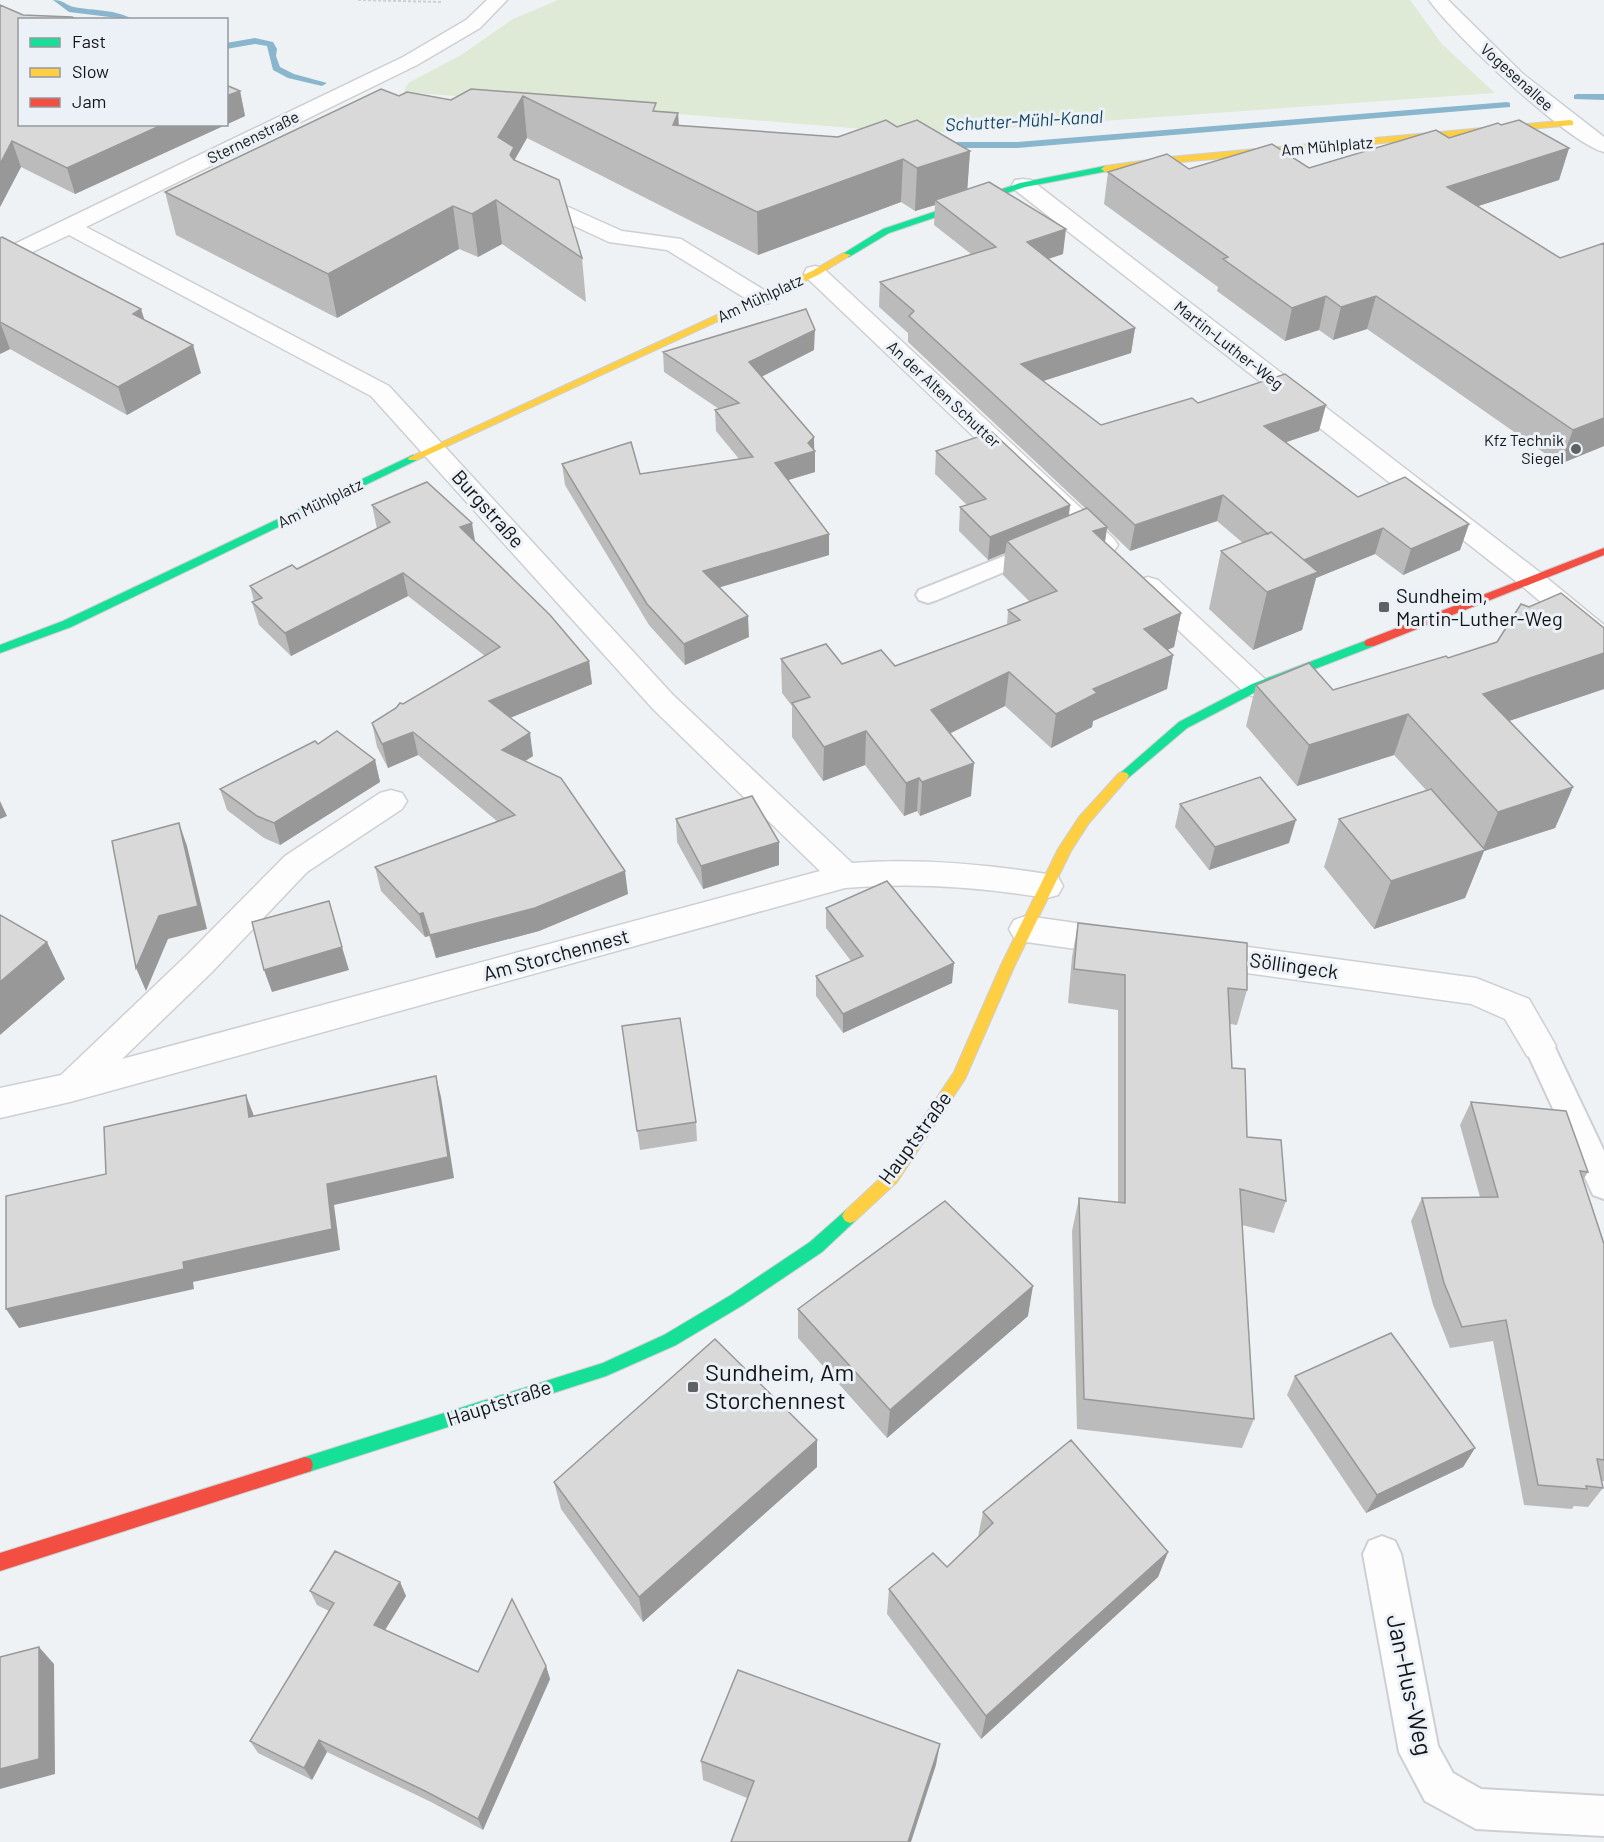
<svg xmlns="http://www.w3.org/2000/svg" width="1604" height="1842" viewBox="0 0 1604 1842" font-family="Barlow,sans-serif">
<rect width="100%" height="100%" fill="#eff2f5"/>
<!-- green -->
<path fill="#deead6" d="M558 0H1410L1442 44 1495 93 949 132H901L404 92 408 83 461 55 513 19Z"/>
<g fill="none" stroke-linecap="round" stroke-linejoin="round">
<!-- stream -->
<path fill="#89b6cc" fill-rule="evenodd" d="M53 0C64 0 65 5 74 7 95 11 116 9 134 20L69 12Z
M255 38 273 42 277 49 276 56 280 67 294 74 327 83 322 86 288 78 273 70 267 46 255 44 226 49V43Z
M1577 94H1604V100L1574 99V95Z
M1507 102 1510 103V107L1017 148H940L935 145 940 142H1017Z"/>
<defs>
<path id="lane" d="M1039 542 1047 544 1051 549 1047 554 937 600 928 603 919 600 916 595 919 590Z
M1539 1034 1550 1037 1604 1151V1199L1593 1195 1524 1046 1528 1037Z
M1382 1536 1395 1541 1401 1554 1438 1746 1453 1773 1481 1789 1604 1796V1836L1476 1829 1425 1801 1399 1752 1363 1554 1369 1541Z"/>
<path id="street" d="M487 0H507L480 28 417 65 86 227 389 386 673 695 852 863C918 858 982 864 1047 874L1058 877 1063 886 1058 895 1047 898C979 887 913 882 845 888L70 1102 0 1118V1088L61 1075 187 955 285 856 380 793 391 790 402 793 407 801 402 809 307 872 211 973 122 1059 820 871 653 709 371 396 69 235 0 267V251L403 57 466 20Z
M1429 0H1448L1523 74 1604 137V152C1568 143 1452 33 1429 0Z
M1023 179 1031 180 1542 574 1604 625V649L1594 647 1522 586 1015 190 1012 185 1015 180Z
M528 189 622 231 681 239 769 293 773 298 769 303 761 305 753 303 667 250 609 242 520 201 517 196 520 191Z
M815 266 823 268 1114 539 1118 545 1114 551 1104 553 1094 551 807 278 804 273 807 268Z
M1148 577 1158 580 1266 680 1271 687 1266 694 1256 697 1246 694 1138 592 1134 586 1138 580Z
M1026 916 1119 929 1131 933 1136 942 1131 951 1119 955 1026 942 1014 938 1009 929 1014 920Z
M1203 941 1476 978 1529 999 1556 1046 1551 1056 1539 1060 1527 1056 1505 1019 1471 1004 1203 967 1191 963 1186 954 1191 945Z"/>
<path id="fast" d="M1105 166 1108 167V171L1025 187 889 233 849 257 841 255 883 229 1020 183Z
M413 455 418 458 417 460 71 627 0 653V645L63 621Z
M1370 639 1376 643 1374 646 1260 690 1187 728 1127 779H1119L1117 776 1179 722 1252 684Z
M850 1209 855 1211 858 1216 855 1221 822 1252 743 1305 676 1345 606 1376 305 1473 299 1471 297 1465 299 1459 305 1457 603 1363 664 1335 731 1295 810 1242 845 1211Z"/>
<path id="slow" d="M1570 120 1573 121V125L1170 163 1105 172 1101 169 1105 166 1170 157Z
M843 253 851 255 818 275 417 460H409L408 458 812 271Z
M1123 772 1127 773 1129 776 1127 779 1089 823 1071 851 1015 965 965 1079 897 1182 855 1221 850 1223 845 1221 842 1216 845 1211 887 1172 954 1072 1001 965 1058 849 1079 817 1119 773Z"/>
<path id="jam" d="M1604 548V555L1374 646H1366L1364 643 1366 640Z
M305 1457 311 1459 313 1465 311 1471 305 1473 0 1571V1553Z"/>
</defs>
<!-- lane casing -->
<use href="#lane" stroke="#cdcfd2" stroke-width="4"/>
<!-- street casing -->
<use href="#street" stroke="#cdcfd2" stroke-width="3"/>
<!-- fast casing -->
<use href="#fast" stroke="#cdcfd2" stroke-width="2"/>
<!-- slow casing -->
<use href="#slow" stroke="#cdcfd2" stroke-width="2"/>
<!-- jam casing -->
<use href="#jam" stroke="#cdcfd2" stroke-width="2"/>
<!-- path -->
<path stroke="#cecfd1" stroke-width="2" stroke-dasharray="3 2" stroke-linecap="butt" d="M358 0 441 2"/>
<!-- lane -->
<use href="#lane" fill="#fdfdfe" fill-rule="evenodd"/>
<!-- street -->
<use href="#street" fill="#fdfdfe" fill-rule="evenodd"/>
<!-- fast -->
<use href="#fast" fill="#16e098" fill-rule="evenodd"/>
<!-- slow -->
<use href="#slow" fill="#ffcf43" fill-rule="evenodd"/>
<!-- jam -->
<use href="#jam" fill="#f24e42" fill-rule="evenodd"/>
</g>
<!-- wall -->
<path fill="#bbb" d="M0 5 23 15 240 91 245 116 75 194 21 167 0 207Z
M471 89 657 111 678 113 679 126 838 137 897 127 970 151 967 190 1063 254 1049 259 1135 328 1131 353 1043 381 1101 425 1198 403 1319 431 1285 442 1358 497 1469 524 1460 550 1403 575 1375 554 1316 578 1302 630 1253 650 1209 609 1221 551 1243 543 1217 521 1130 551 1107 529 1105 542 1181 613 1174 647 1167 650 1173 655 1167 689 1093 721 1092 727 1051 748 1005 706 950 733 971 796 920 816 917 811 904 816 865 765 823 781 792 737V706L782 693 781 659 842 664 895 666 1007 625 1008 610 1030 602 1003 575 1005 553 988 560 959 531 960 507 967 505 935 474 936 451 1070 505 1069 516 1086 509 908 342V333L879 307 880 282 971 254 934 225 935 205 915 211 901 202 758 255 527 138 515 159 516 161 582 258 586 302 502 244 478 257 459 249 337 318 176 235 165 192 399 96 451 100Z
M1501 125 1569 148 1559 180 1478 206 1604 446 1560 464 1367 329 1333 340 1319 330 1285 341 1217 291 1218 287 1104 204 1108 172 1189 169 1309 168 1449 138Z
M0 238 145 320 201 373 127 415 10 349 0 354Z
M814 350 761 377 814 437 815 472 788 480 829 555 720 587 749 637 685 665 649 625 565 485 562 464 640 474 739 459 716 431 715 410 719 409 664 372 663 352Z
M372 505 475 542 589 661 592 684 510 718 533 756 525 761 628 894 539 931 436 958 429 936 425 937 381 891 375 867 498 822 418 755 388 768 377 747 372 723 485 656 408 596 291 656 259 625 252 602 254 601 250 586 297 569 377 529Z
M1448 658 1604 689 1509 721 1573 787 1555 828 1484 851 1465 898 1374 929 1324 867 1339 819 1426 790 1394 755 1297 786 1246 726 1256 685 1333 690Z
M318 744 375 760 380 782 280 845 264 838 227 810 220 789Z
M1180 804 1289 843 1209 870 1175 827Z
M676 819 779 865 703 889 677 842Z
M826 908 952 983 843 1033 816 996V976L851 961 826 928Z
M1078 923 1247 990 1237 1025 1230 1024 1232 1068 1247 1137 1286 1201 1274 1233 1242 1225 1254 1419 1242 1448 1077 1429 1072 1231 1079 1198 1118 1202V1010L1068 1003 1072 957Z
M622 1026 696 1122 697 1141 640 1150Z
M1471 1102 1588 1172 1583 1180 1604 1244V1481H1602L1603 1488 1588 1507 1574 1506 1572 1509 1524 1505 1493 1341 1450 1348 1433 1305 1411 1221 1422 1198 1480 1197 1460 1125Z
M798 1309 1028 1316 887 1438 798 1338Z
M1295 1376 1475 1448 1463 1467 1366 1513 1287 1395Z
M817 1467 643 1622 561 1509 554 1482Z
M983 1512 1168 1552 1158 1577 981 1739 887 1614 889 1589 947 1567 978 1537Z
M400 1582 406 1596 385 1630 478 1672 546 1666 550 1679 483 1830 431 1802 327 1752 312 1780 258 1753 250 1741 329 1611 317 1605 310 1591Z
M701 1761 936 1765 747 1798 703 1780Z"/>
<!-- shaded-wall -->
<path fill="#989898" d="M240 91 245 116 75 194 67 168 164 124H226V96Z
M523 96 527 138 515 159 519 189 498 137Z
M678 113 680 155 673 125Z
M12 141 21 167 0 207V164Z
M1569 148 1559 180 1438 219 1447 187Z
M970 151 967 194 935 200V205L915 211 917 168Z
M903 159 901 202 758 255 757 212Z
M496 200 502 244 478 257 472 214Z
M453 206 459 249 337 318 328 274Z
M1066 229 1063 254 1025 266 1027 242Z
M1326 296 1319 330 1285 341 1292 308Z
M1376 296 1367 329 1333 340 1341 307Z
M141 309 150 337 133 314Z
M0 322 10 349 0 354Z
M1135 328 1131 353 1018 389 1021 364Z
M815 330 814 350 749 383V362Z
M193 345 201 373 127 415 118 387Z
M1326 405 1319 431 1258 452 1264 426Z
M1604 418V446L1560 464 1573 430Z
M814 437V452L815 451V472L775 484V463L808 443Z
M1223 495 1217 521 1130 551 1135 525Z
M1070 505 1067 528 1007 541 1005 553 988 560 990 537Z
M472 523 476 547 460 527Z
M1469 524 1460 550 1403 575 1411 549Z
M1107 527 1102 561 1093 531Z
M1383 528 1375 554 1316 578 1302 630 1253 650 1267 592 1301 561Z
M829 534V555L704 592 703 571Z
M403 573 408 596 291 656 285 633Z
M1181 613 1174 647 1138 663 1144 629Z
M748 616 749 637 685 665 684 644Z
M1604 653V689L1467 735 1483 694Z
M1173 655 1167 689 1093 721 1092 727 1051 748 1056 714 1093 689Z
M589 661 592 684 493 725 489 701Z
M1009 672 1005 706 929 744 931 710Z
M1408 714 1394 755 1297 786 1309 745Z
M866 731 865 765 823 781 824 747Z
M413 732 418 755 388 768 382 744Z
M530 733 533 756 506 773 502 750Z
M375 760 380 782 280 845 274 823Z
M974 763 971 796 920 816 922 782Z
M919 778 917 811 904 816 906 783Z
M1573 787 1555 828 1484 851 1465 898 1374 929 1391 881 1482 851 1498 812Z
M0 801 7 816 0 819Z
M1296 820 1289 843 1209 870 1215 847Z
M179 823 187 846 207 929 168 939 146 991 136 968Z
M779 842V865L703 889 701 866Z
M625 871 628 894 539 931 436 958 430 935Z
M423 913 429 936 425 937 419 914Z
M47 942 65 979 0 1035V982Z
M342 947 349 970 272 992 264 970Z
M954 963 952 983 843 1033V1014Z
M436 1076 441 1097 454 1178 334 1205 340 1250 193 1282 194 1289 19 1328 6 1309 183 1262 327 1184Z
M246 1095 254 1116 249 1117Z
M1033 1286 1028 1316 887 1438 890 1410Z
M817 1440V1467L643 1622 639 1597Z
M1475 1448 1463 1467 1366 1513 1377 1495Z
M1168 1552 1158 1577 981 1739 986 1716Z
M400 1582 406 1596 380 1638 374 1625Z
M39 1647 54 1664 55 1774 0 1789V1769Z
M546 1666 550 1679 483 1830 478 1819Z
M319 1740 327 1752 312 1780 304 1768Z
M940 1744 936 1765 911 1842H908Z"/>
<!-- building -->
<path fill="#d9d9d9" stroke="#989898" stroke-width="1.5" d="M0 5 23 15 72 17 78 20H20V124H164L67 168 12 141 0 164Z
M226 85 240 91 226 96Z
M381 89 399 96 407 92 451 100 471 89 656 103 653 111 678 113 673 125 838 137 886 120 897 127 917 120 970 151 917 168 903 159 757 212 523 96 498 137 514 147 510 155 514 160 559 180 582 258 496 200 472 214 453 206 328 274 165 192Z
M1519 120 1569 148 1447 187 1560 258 1604 243V418L1573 430 1376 296 1341 307 1326 296 1292 308 1223 259 1228 257 1108 172 1167 154 1189 169 1272 144 1309 168 1436 130 1449 138 1498 123 1501 125Z
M989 182 1066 229 1027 242 1135 328 1021 364 1101 425 1192 398 1198 403 1285 374 1326 405 1264 426 1358 497 1405 477 1469 524 1411 549 1383 528 1304 560 1271 532 1268 534 1223 495 1135 525 909 316 914 311 880 282 996 247 935 200Z
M2 237 141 309 133 314 193 345 118 387 0 322V238Z
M806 309 815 330 749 362 814 437 808 443 815 451 775 463 829 534 703 571 748 616 684 644 647 604 562 464 631 442 640 474 753 457 715 410 739 403 663 352Z
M992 432 1070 505 990 537 960 507 986 499 936 451Z
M427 482 472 523 460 527 550 615 589 661 489 701 530 733 502 750 561 778 625 871 535 908 430 935 423 913 419 914 375 867 515 815 413 732 382 744 372 723 396 708 400 703 403 704 500 647 403 573 285 633 252 602 262 598 250 586 292 565 297 569 390 522 372 505Z
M1087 508 1107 527 1093 531 1181 613 1144 629 1173 655 1093 689 1097 693 1056 714 1009 672 931 710 974 763 922 782 919 778 906 783 866 731 824 747 792 703 810 697 781 659 826 644 842 664 881 650 895 666 1020 620 1008 610 1057 591 1007 541Z
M1271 532 1318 572 1267 592 1221 551Z
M1561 593 1604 628V653L1483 694 1573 787 1498 812 1408 714 1309 745 1256 685 1309 663 1333 690 1446 656 1448 658 1497 642 1521 604 1529 607Z
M337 731 375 760 274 823 257 816 220 789 315 741 318 744Z
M1260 777 1296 820 1215 847 1180 804Z
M1431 789 1485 850 1391 881 1339 819Z
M752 796 779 842 701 866 676 819Z
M179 823 198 906 159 916 136 968 112 841Z
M887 881 954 963 843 1014 816 976 863 956 826 908Z
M329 901 342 947 264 970 252 922Z
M0 915 47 942 0 982Z
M1078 923 1247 943V990L1228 988 1232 1068 1245 1069 1247 1137 1281 1140 1286 1201 1240 1189 1254 1419 1084 1399 1079 1198 1125 1203V975L1074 969Z
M680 1018 696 1122 637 1131 622 1026Z
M436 1076 448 1157 327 1184 332 1229 183 1262 184 1269 6 1309V1196L106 1174 104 1127 246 1095 249 1117Z
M1471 1102 1566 1111 1588 1172 1580 1171 1604 1244V1460L1597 1459 1603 1488 1586 1486 1587 1489 1538 1485 1506 1320 1462 1327 1444 1283 1422 1198 1498 1197Z
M945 1201 1033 1286 890 1410 798 1309Z
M1391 1333 1475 1448 1377 1495 1295 1376Z
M715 1339 817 1440 639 1597 554 1482Z
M1071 1440 1168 1552 986 1716 889 1589 933 1553 947 1567 993 1523 983 1512Z
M335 1551 400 1582 374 1625 478 1672 512 1599 546 1666 478 1819 425 1791 319 1740 304 1768 250 1741 334 1603 310 1591Z
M39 1647V1759L0 1769V1657Z
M738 1670 940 1744 908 1842H731L754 1781 701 1761Z"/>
<!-- markers -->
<g fill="#5f6264" stroke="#ecf1f8" stroke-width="2">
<circle cx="1576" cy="449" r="6"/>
<rect x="1378" y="601" width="12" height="12" rx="3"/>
<rect x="687" y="1381" width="12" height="12" rx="3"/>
</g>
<g text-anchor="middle" stroke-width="6" stroke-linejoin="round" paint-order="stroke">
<!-- far-street labels -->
<g font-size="16" fill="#121416" stroke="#ecf1f8">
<text transform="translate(1517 77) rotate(42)" y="6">Vogesenallee</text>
<text transform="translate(253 137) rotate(-26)" y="6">Sternenstraße</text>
<text transform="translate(1327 146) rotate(-5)" y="6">Am Mühlplatz</text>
<text transform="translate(760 298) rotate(-25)" y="6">Am Mühlplatz</text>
<text transform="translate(1229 345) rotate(38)" y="6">Martin-Luther-Weg</text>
<text transform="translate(944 394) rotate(43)" y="6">An der Alten Schutter</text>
<text transform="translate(320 503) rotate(-26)" y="6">Am Mühlplatz</text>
</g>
<!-- far-poi labels -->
<g font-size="16" fill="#121416" stroke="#ecf1f8" text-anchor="end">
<text x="1564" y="446">Kfz Technik<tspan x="1564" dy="18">Siegel</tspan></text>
</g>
<!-- far-water labels -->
<g font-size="18" font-style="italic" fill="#13475d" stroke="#ecf1f8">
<text transform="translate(1024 121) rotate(-3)" y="6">Schutter-Mühl-Kanal</text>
</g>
<!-- street labels -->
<g font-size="20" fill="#121416" stroke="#ecf1f8">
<text transform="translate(488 509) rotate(48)" y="7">Burgstraße</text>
<text transform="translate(556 955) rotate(-15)" y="7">Am Storchennest</text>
<text transform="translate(1294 966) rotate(8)" y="7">Söllingeck</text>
<text transform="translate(915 1138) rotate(-54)" y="7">Hauptstraße</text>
<text transform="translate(499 1403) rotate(-18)" y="7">Hauptstraße</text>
</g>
<!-- poi labels -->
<g font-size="20" fill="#121416" stroke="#ecf1f8" text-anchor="start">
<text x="1396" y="603">Sundheim,<tspan x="1396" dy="23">Martin-Luther-Weg</tspan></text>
</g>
<!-- near-poi labels -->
<g font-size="24" fill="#121416" stroke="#ecf1f8" text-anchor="start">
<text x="705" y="1381">Sundheim, Am<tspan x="705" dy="28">Storchennest</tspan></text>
</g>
<!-- near-street labels -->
<g font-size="24" fill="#121416" stroke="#ecf1f8">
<text transform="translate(1409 1685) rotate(78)" y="8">Jan-Hus-Weg</text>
</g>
</g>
<!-- legend -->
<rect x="18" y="18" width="210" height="108" fill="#ecf1f8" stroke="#95999e" stroke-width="1.5"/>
<rect x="30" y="38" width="30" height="9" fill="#16e098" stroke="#95999e" stroke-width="1.5"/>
<text x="72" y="48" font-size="18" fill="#121416">Fast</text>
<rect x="30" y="68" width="30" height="9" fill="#ffcf43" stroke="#95999e" stroke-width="1.5"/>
<text x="72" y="78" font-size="18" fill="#121416">Slow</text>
<rect x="30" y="98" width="30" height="9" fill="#f24e42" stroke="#95999e" stroke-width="1.5"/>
<text x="72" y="108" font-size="18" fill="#121416">Jam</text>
</svg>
